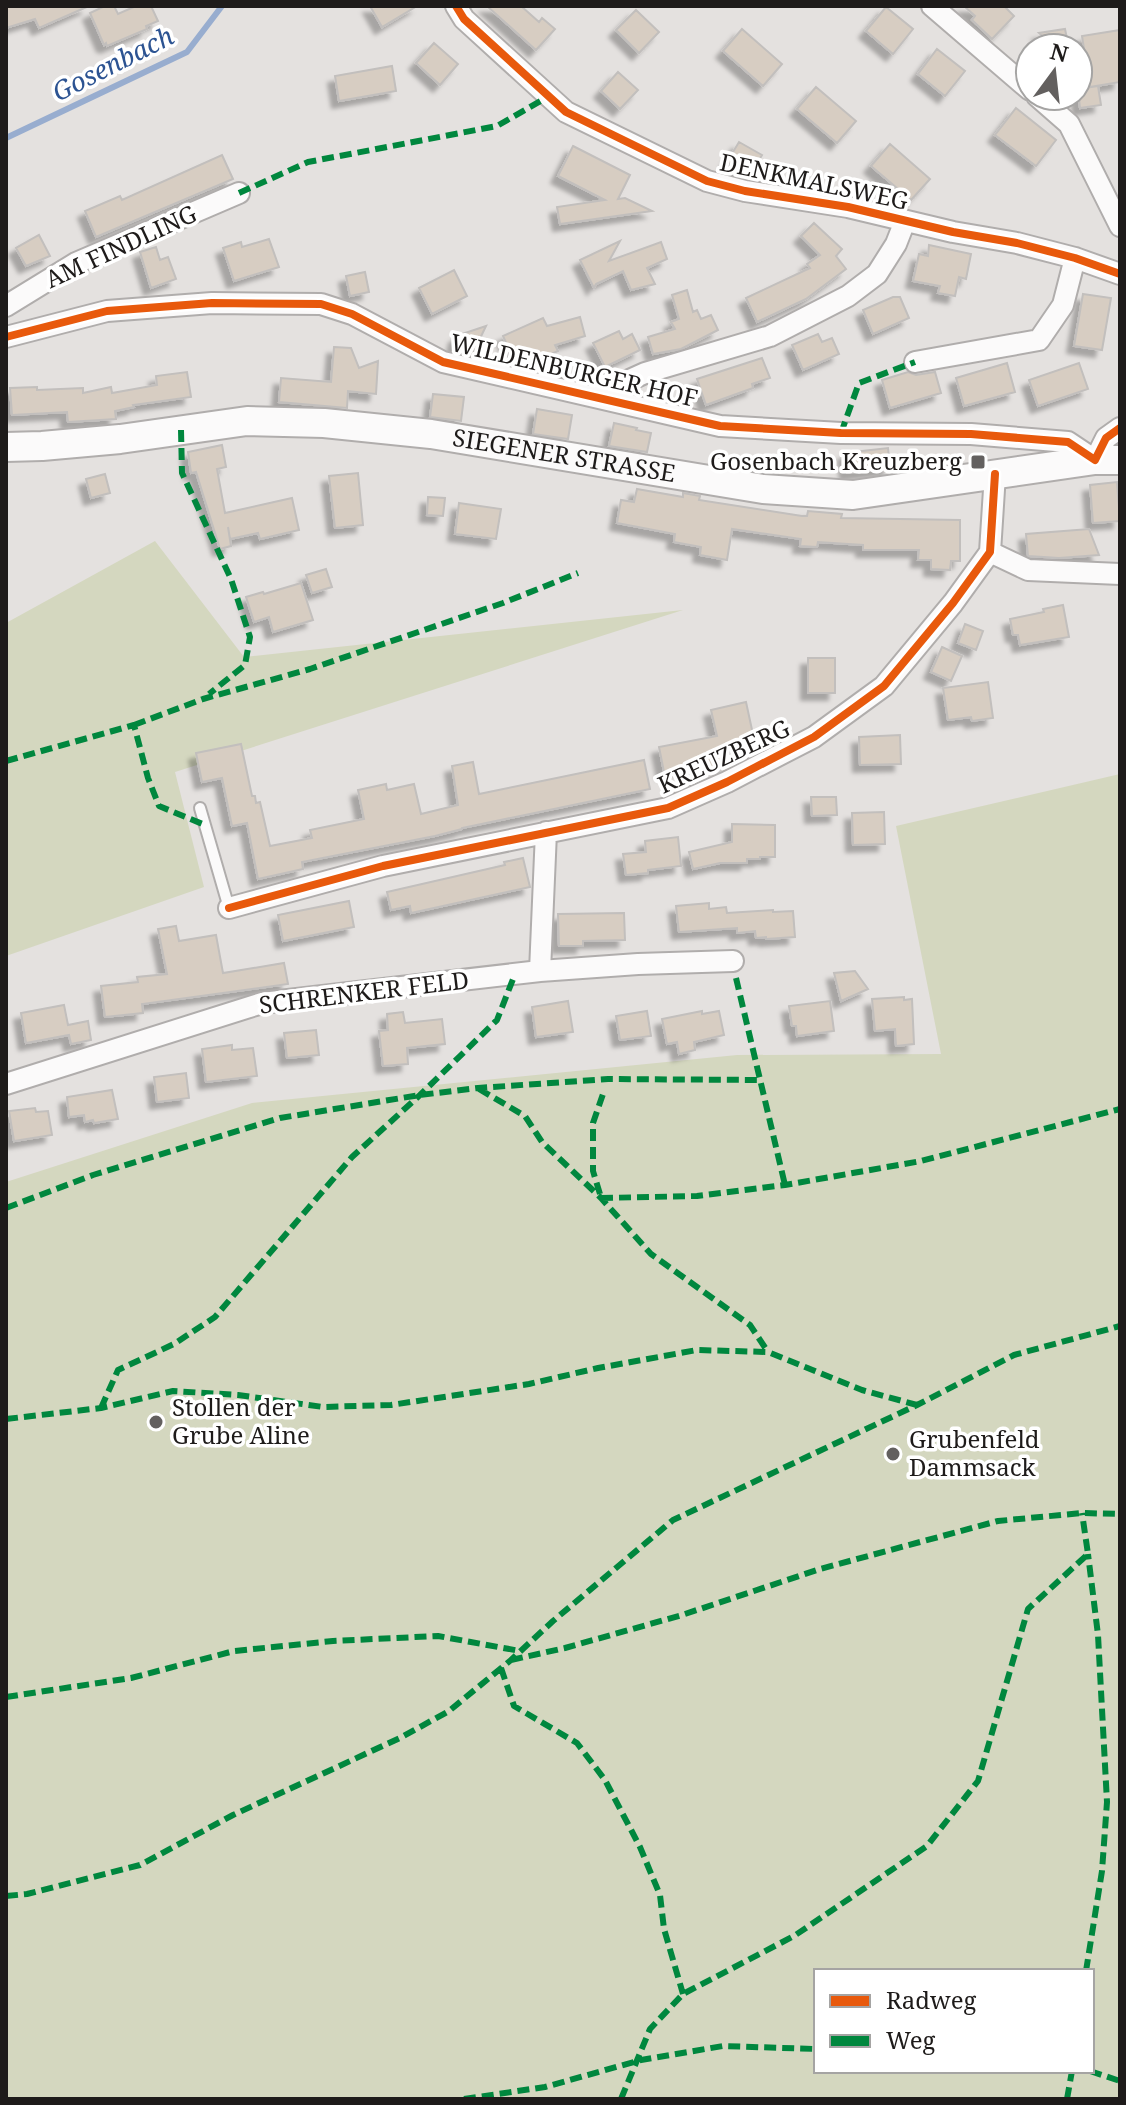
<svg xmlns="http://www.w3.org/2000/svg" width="1126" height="2105" viewBox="0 0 1126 2105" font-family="'Noto Serif',serif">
<defs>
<filter id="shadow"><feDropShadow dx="-7" dy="7" stdDeviation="2" flood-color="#0004"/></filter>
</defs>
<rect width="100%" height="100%" fill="#e4e1df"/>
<!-- green -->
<path fill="#d4d7bf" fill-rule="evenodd" d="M155 541 244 657 683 610 175 772 204 887 6 956V623Z
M1120 774V2099H6V1182L252 1103 737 1055 941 1054 896 826ZM816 1971H1092V2071H816Z"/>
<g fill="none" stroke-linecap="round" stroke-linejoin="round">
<!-- stream -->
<path stroke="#98adcf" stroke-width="6" d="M6 138 187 52 222 6"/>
</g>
<!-- building -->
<path fill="#d7cdc2" stroke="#c2bfbd" stroke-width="2" filter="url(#shadow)" d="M6 6H89L39 28 35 19 6 28Z
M105 6H114L118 14 136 6H151L158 21 146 26 147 29 107 46 106 43 104 45 90 13Z
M370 6H417L382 27Z
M487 6H521L539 22 542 18 555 29 536 50Z
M964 6H1004L1014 16 992 39 972 20 975 16Z
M886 7 913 29 893 54 866 31Z
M636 10 659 32 639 53 616 30Z
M742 29 782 64 763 86 723 51Z
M1065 29 1069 48H1057L1039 33Z
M1120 30V82L1090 87 1082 36Z
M434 43 458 64 440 85 416 63Z
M937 49 965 71 945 96 918 74Z
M392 66 396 91 339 101 335 76Z
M618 72 638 90 620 109 601 91Z
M1098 86 1101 105 1080 108 1078 89Z
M816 87 856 121 837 143 797 109Z
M1016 108 1056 140 1036 166 995 135Z
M739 142 762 155 749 176 727 162Z
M890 144 930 179 911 200 871 166Z
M573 146 630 175 618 199 625 198 652 211 560 224 557 207 605 200 558 176Z
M222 155 233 179 96 237 85 211 120 196 122 200Z
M814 223 842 249 836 256 846 269 806 299 757 322 746 298 810 268 807 264 820 255 801 236Z
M39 235 50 256 26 266 16 248Z
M269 239 279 267 234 281 223 248 241 242 242 247Z
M620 241 609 261 661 242 667 259 647 268 655 284 631 290 623 271 596 284 594 288 580 260Z
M929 245 971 254 966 279 959 277 955 296 938 293 940 286 913 281 919 254 928 256Z
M156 247 160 260 168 257 176 279 151 288 140 252Z
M454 270 467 296 432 314 419 288Z
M365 272 369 292 350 296 346 276Z
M687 290 693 312 697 310 701 319 711 315 718 330 681 349 653 354 648 337 675 329 671 322 679 319 672 295Z
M1083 294 1111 298 1102 350 1074 346Z
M893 297H900L909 318 873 334 863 310Z
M580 317 585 336 555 345 558 351 531 363 527 354 514 360 503 336 543 318 547 326Z
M486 326 472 355 453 351 456 336Z
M619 331 623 339 632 334 640 350 605 367 593 343Z
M818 334 822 342 832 338 839 354 803 370 792 345Z
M334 347 351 348 359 368 378 361 376 394 348 391 347 408 279 402 281 378 331 382Z
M762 358 770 378 752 384 753 388 706 405 697 379Z
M1007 363 1015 392 964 406 956 378Z
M1079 363 1088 389 1038 406 1029 380Z
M187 372 191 397 133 405 134 407 115 411 116 419 68 422 67 412 12 415 10 388 37 387V390L83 388V393L111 387 112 393 157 385 156 376Z
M908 372 916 375 935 372 941 393 890 408 882 380Z
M433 394 464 397 461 421 430 417Z
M537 409 572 415 568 439 533 434Z
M614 423 637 428 636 430 651 433 647 452 609 446Z
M222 445 226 467 217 469 225 513 292 498 299 530 260 539 258 533 230 539 228 527 231 546 220 549 196 472 191 473 188 452Z
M888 448 890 468 847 473 845 453Z
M358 473 363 525 335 528 329 476Z
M105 474 110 493 91 498 86 479Z
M1117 482 1120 521 1093 523 1090 485Z
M637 489 683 497V493L700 496 699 500 802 516H807L808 511 842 514 841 518 960 520V561H951L950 570 931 569V560H918L919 550H863V545L818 542 817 547 800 546 801 539 732 529 727 560 700 555 701 547 674 542 675 534 617 523 621 500 634 502Z
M428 497 445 498 443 516 427 515Z
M459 503 501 509 496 539 455 534Z
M1089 529 1099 555 1059 558 1028 556 1026 534Z
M326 569 332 587 312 593 306 575Z
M301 583 313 620 273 632 269 617 254 622 246 597 263 592 264 594Z
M1063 605 1069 637 1020 645 1018 635H1013L1010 619 1044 612 1043 609Z
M965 624 983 631 976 650 958 643Z
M942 647 962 656 951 681 931 672Z
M808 658H835V693H808Z
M988 682 993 718 972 721 971 717 948 720 943 688Z
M746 702 754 739 723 746 727 764 708 768 707 763 664 772 659 747 717 736 711 710Z
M900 735 901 764 860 765 859 737Z
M241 744 252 796H255L256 803 260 802 270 846 312 838 310 830 364 819 358 790 386 784 387 790 414 784 421 814 458 805 452 766 473 762 479 794 644 760 650 789 462 828V829L435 836 302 862 303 869 258 879 247 823 232 826 222 778 202 782 196 753Z
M811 797H836L837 815 812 816Z
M884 812 885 844 853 845 852 813Z
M732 824 775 825V857H760V859H747V863H720L693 869 689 852 732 842Z
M678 837 681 866 648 870V873L626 875 623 854 646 852 645 841Z
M523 858 530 887 411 913 410 906 391 910 387 892 505 865 504 862Z
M349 901 354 927 283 941 278 915Z
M709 903V909L726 907 727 913 773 910V912L793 911 795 937 766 939V937L756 938 755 931 737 933V928L679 932 676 906Z
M624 913 625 940 583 941V946H559L558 914Z
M176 926 179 941 216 935 223 973 284 963 288 984 142 1004 143 1013 105 1017 101 986 138 982 137 977 167 974 158 929Z
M855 971 868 989 841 1001 834 973Z
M904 997V1000L912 999 914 1044 896 1046 895 1029 875 1031 872 999Z
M568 1001 573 1032 536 1037 532 1007Z
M830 1001 834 1031 797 1036 796 1026H792L789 1006Z
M64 1005 68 1025 88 1021 91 1040 71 1044 69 1035 26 1043 21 1013Z
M647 1011 651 1036 620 1040 616 1016Z
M702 1011V1014L719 1011 724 1035 694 1042 695 1050 679 1054 677 1042 667 1044 662 1019Z
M403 1012 405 1023 442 1019 445 1044 407 1048 408 1064 383 1066 379 1031 388 1030 387 1014Z
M316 1030 319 1055 287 1058 284 1033Z
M232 1045V1050L253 1048 257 1076 206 1082 202 1049Z
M186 1073 189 1098 157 1102 154 1077Z
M112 1090 118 1119 94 1123 93 1120 85 1122 84 1115 69 1117 67 1097Z
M35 1108 36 1112 48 1111 52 1135 14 1141 9 1111Z"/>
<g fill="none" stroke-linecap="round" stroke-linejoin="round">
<defs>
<path id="lane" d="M200 808 229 908"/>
<path id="street" d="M456 6 464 19 566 112 707 181 745 191 848 207 953 232 1017 243 1075 258 1120 274
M932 6 1030 90
M1037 96 1069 124 1120 226
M6 306 76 263 239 193
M6 337 107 311 212 303 321 304 352 314 443 362 720 426 841 433 971 434 1068 442 1095 460 1106 438 1120 428
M915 362 1039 340 1063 305 1075 258
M594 396 645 373 770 336 848 296 877 274 896 244 905 221
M990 552 1028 570 1120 574
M229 908 383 866 668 808 727 782 814 737 884 686 953 603 990 552 995 474
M540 971 546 832
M6 1084 262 1003 540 971 638 964 733 961"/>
<g id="secondary">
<path id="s1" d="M6 447 42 446 120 439 247 421 324 423 431 434 763 489 853 495 1095 460H1120"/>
</g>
</defs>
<!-- lane casing -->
<use href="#lane" stroke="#b0adac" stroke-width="14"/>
<!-- street casing -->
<use href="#street" stroke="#b0adac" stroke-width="24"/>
<!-- secondary casing -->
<use href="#secondary" stroke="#b0adac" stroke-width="32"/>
<!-- lane -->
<use href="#lane" stroke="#fbfafa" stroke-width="10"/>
<!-- street -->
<use href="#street" stroke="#fbfafa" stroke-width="20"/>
<!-- secondary -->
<use href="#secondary" stroke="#fbfafa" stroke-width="28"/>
<!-- quiet -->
<path stroke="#00873e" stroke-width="6" stroke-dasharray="12 6" stroke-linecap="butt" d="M239 193 308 162 497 126 549 96
M1118 223H1120
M181 430 182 473 231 579 250 637 245 665 209 694
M841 433 859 383 915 362
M134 725 203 699 310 669 503 603 578 573
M6 761 134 725 148 778 159 806 205 825
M736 978 785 1185
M479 1089 525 1116 542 1142 601 1198 651 1254 750 1325 768 1352
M600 1194 593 1171V1123L604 1091
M601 1198 697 1196 785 1185 921 1161 1120 1109
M6 1208 93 1175 280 1118 420 1095 478 1088 608 1079 760 1080
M101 1408 118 1370 174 1344 215 1317 352 1157 420 1095 497 1020 515 974
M6 1419 101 1408 173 1391 238 1395 323 1407 391 1405 529 1384 598 1368 697 1350 768 1352 862 1390 917 1405
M511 1660 565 1648 682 1615 820 1569 998 1521 1082 1513 1120 1514
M501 1668 514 1706 577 1743 605 1780 640 1847 660 1895 664 1929 683 1994
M6 1697 131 1678 234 1651 333 1641 438 1636 520 1651
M6 1896 27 1894 140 1865 233 1815 400 1738 449 1711 511 1660 553 1621 673 1520 917 1405 1014 1355 1120 1326
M1086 1971 1102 1871 1107 1802 1098 1635 1088 1554
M1090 2071 1120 2081
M464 2099 545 2087 641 2060 723 2046 816 2049
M621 2099 650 2029 683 1994 794 1936 927 1846 978 1781 1028 1609 1088 1554 1082 1513
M1067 2099 1072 2071"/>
<defs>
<path id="cycleway" d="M456 6 464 19 566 112 707 181 745 191 848 207 953 232 1017 243 1075 258 1120 274
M6 337 107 311 212 303 321 304 352 314 443 362 720 426 841 433 971 434 1068 442 1095 460 1106 438 1120 428
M229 908 383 866 668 808 727 782 814 737 884 686 953 603 990 552 995 474"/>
</defs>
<!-- cycleway casing -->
<use href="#cycleway" stroke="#fff" stroke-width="13"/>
<!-- cycleway -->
<use href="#cycleway" stroke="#e8590c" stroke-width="8"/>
</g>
<!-- markers -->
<g fill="#63605f" stroke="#fff" stroke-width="3">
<rect x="970" y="454" width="16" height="16" rx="4"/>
<circle cx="156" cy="1422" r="8"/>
<circle cx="893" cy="1454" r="8"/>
</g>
<g text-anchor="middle" stroke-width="7" stroke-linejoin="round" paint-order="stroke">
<!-- street labels -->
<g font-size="24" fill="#1e1b1a" stroke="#fff">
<text transform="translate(814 182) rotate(12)" y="8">DENKMALSWEG</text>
<text transform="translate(121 247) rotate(-25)" y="8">AM FINDLING</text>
<text transform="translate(574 371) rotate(13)" y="8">WILDENBURGER HOF</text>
<text dy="8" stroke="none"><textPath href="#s1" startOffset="562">SIEGENER STRASSE</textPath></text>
<text transform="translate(724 757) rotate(-25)" y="8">KREUZBERG</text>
<text transform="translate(364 993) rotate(-7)" y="8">SCHRENKER FELD</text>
</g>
<!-- poi labels -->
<g font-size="24" fill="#1e1b1a" stroke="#fff" text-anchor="start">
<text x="962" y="470" text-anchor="end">Gosenbach Kreuzberg</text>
<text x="172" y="1416">Stollen der<tspan x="172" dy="28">Grube Aline</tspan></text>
<text x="909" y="1448">Grubenfeld<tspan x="909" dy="28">Dammsack</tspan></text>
</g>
<!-- water labels -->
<g font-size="26" font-style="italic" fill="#2c5392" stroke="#fff">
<text transform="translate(113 64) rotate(-27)" y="9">Gosenbach</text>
</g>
</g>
<!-- border -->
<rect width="1126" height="2105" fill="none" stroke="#1e1b1a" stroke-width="16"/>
<!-- legend -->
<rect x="814" y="1969" width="280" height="104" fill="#ffffff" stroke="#a5a4a3" stroke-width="2"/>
<rect x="830" y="1995" width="40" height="12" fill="#e8590c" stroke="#a5a4a3" stroke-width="2"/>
<text x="886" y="2009" font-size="24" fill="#1e1b1a">Radweg</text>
<rect x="830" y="2035" width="40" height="12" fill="#00873e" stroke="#a5a4a3" stroke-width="2"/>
<text x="886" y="2049" font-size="24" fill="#1e1b1a">Weg</text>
<!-- north arrow -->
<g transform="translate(1054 72) rotate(15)"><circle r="38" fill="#ffffff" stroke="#a5a4a3" stroke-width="2"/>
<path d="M0-6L14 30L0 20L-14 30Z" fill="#63605f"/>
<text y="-12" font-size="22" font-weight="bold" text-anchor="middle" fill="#1e1b1a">N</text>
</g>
</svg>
